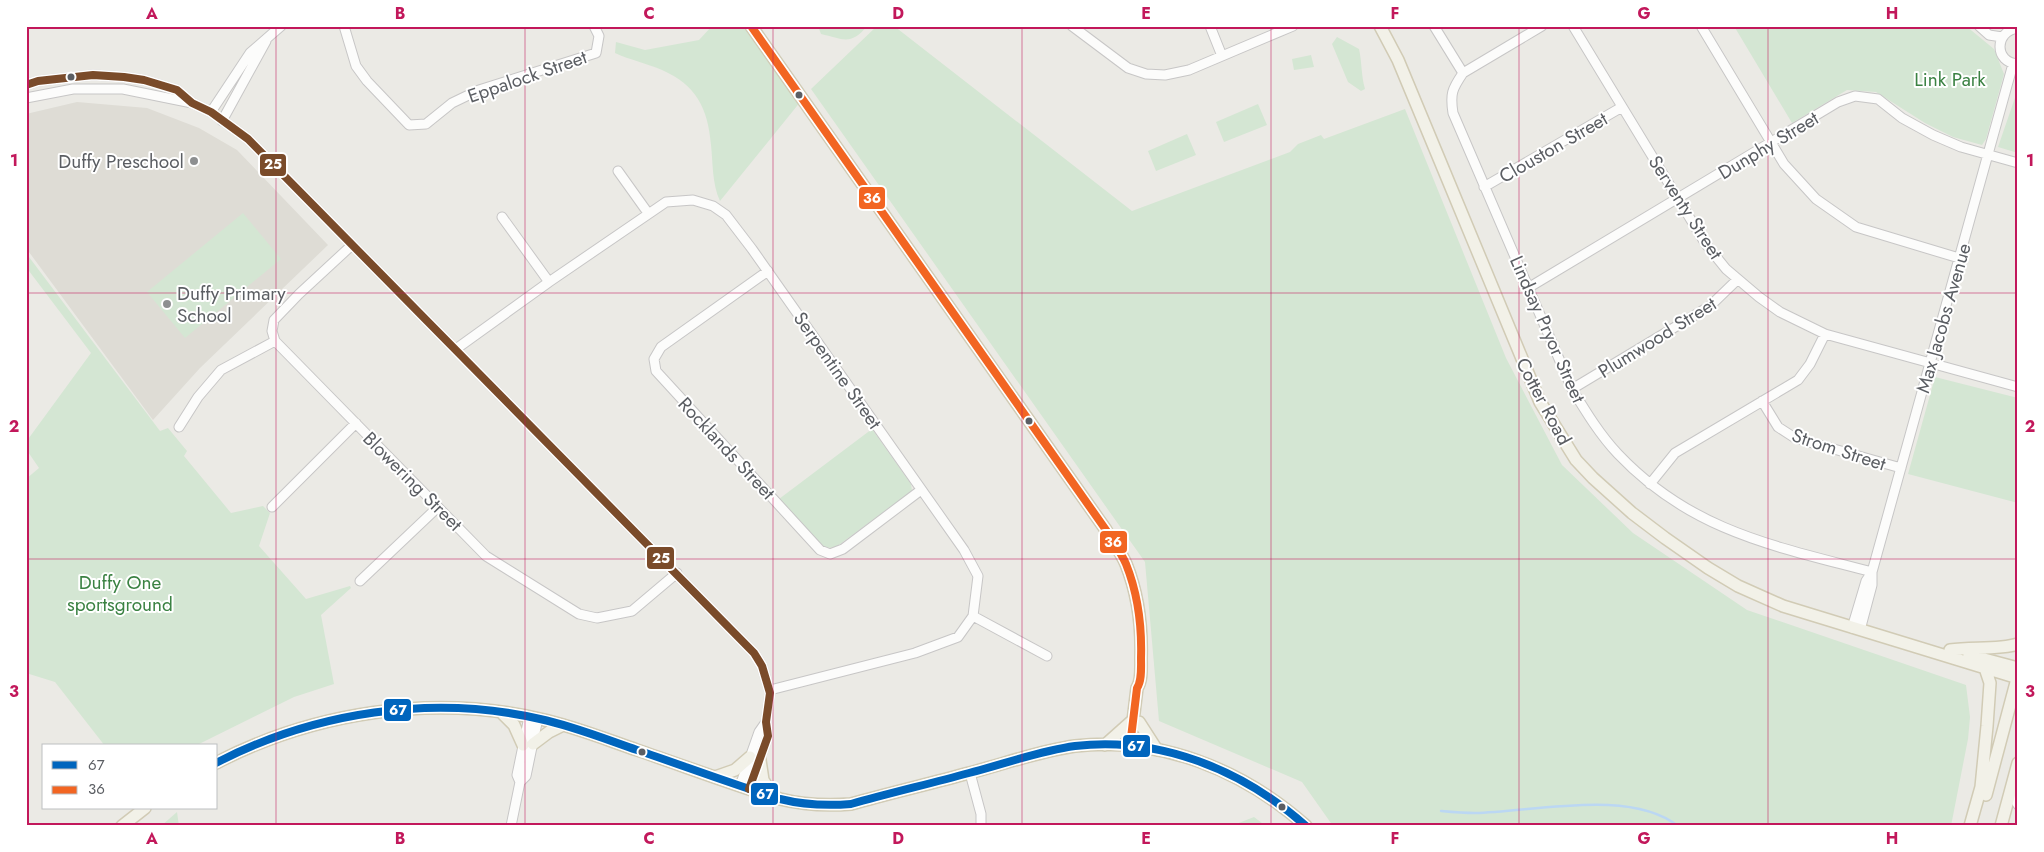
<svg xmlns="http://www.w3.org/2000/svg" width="2044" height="852" viewBox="0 0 2044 852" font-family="Jost,sans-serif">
<rect width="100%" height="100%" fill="#ebeae5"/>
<!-- education -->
<path fill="#dedcd5" d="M77 102 147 108 199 128 237 150 328 245 200 368 153 420 26 248V114Z"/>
<!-- green -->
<path fill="#d4e6d3" d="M712 26H748L801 101 720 201C712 184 713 163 711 145 708 108 696 85 662 70 646 63 630 60 615 53L616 42 645 50 699 40Z
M818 26H867C851 46 843 39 821 34Z
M877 26H894L1132 211 1290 152 1298 144 1321 135 1324 139 1405 109 1506 358 1562 465 1633 533 1747 610 1966 685 1970 717 1968 739 1951 826H1333L1302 782 1159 721 1145 562 811 89Z
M1734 26H1966L1994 49 2004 74 1986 139 1982 145 1953 137 1925 123 1876 92 1847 90 1792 123Z
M1337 37 1359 49C1362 62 1361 75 1365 89L1361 91 1348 82 1332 44Z
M1311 55 1314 67 1294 70 1292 59Z
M2018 89V153L1998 147Z
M1258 104 1267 125 1224 142 1216 122Z
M1187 134 1196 155 1156 171 1148 151Z
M243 213 281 259 185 338 147 292Z
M26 253 160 431 168 428 187 451 184 456 231 513 263 506 270 513 259 546 306 599 350 586 351 588 321 615 334 684 294 697 195 746H105L55 682 26 673V479L39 468 26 449V442L91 353 26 267Z
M1935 377 2018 398V503L1908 474Z
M872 429 911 484 912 491 836 547 828 548 821 546 779 499Z
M177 812 179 826H161Z
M1254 817 1266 826H1231Z"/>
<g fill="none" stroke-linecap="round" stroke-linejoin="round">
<!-- stream -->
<path stroke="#bbd7f3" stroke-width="2.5" d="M1441 811C1452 812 1464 813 1475 813 1533 812 1630 788 1678 826"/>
<defs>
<path id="minor" d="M344 26 356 66 367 81 409 125 426 124 452 103 479 90 596 53 599 36 594 26
M1072 26 1128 68 1146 74 1165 75 1189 70 1293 26
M1210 26 1222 56
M1434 26 1463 73
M1542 26 1463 73C1452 89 1450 94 1453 113L1572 389C1586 412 1600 435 1618 454 1691 531 1774 546 1872 572
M1573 26 1705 243 1726 269 1759 297 1780 312 1825 334 2018 387
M1701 26 1784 164 1816 199 1856 227 1959 258
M1979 26 1989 35 2002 37
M2018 64C1994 63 1994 31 2018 28
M26 85 38 81 93 75 124 77 144 80 177 90 192 103 211 112 248 139 754 653 762 666 770 693 766 722 768 736 749 789
M26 98 73 89H123L192 103
M211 112 250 53 281 26
M222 121 266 41
M618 171 648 213
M1484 187 1622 107
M502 217 549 282
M352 245 299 294 274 320 272 331 275 341 486 556 579 614 597 618 632 611 677 573
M768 271 661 347 654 359 656 371 820 550 830 554 843 549 921 490
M1528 288 1838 102 1855 96 1878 99 1902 118 1933 135 1961 147 2018 163
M456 349 549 282 666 202 693 200 713 206 726 215 752 249 964 550 978 576 973 616 958 637 915 653 770 690
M1572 389 1710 306 1738 279
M1762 401 1778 427 1795 438 1901 468
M179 427 198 397 221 370 275 341
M1650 484 1675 453 1798 380 1810 364 1825 334
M272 507 356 423
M360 581 438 507
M973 616 1047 656
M1852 628 1866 581 1872 572
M1860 630 1872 585V572L2013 64
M970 773 981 814V826
M520 782 517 775 529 717
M740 786 759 732 766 722
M2010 792 2018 805
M511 826 520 782 526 776 538 718"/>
<path id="major" d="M751 26 1106 530C1112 541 1121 552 1126 564 1138 594 1142 625 1141 658 1141 668 1142 681 1137 688L1130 746
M1380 26 1398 60 1440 161 1540 402 1576 460 1593 478 1632 513 1665 538 1708 568 1738 586 1783 606 2018 678
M1950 650C1972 647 1998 650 2018 644
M1969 655 2018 668
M501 712 514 725 523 745
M1139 722 1157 750
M533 744 549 732 563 725
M1105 745 1133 720
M760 760 763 780 774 797
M216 763C314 712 432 694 540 719 573 726 605 739 637 750 684 766 732 784 780 799 804 805 826 806 851 804 890 793 929 784 969 773 1004 764 1039 751 1075 746 1160 736 1243 770 1306 826
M715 777 735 770 750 757
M1986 795 2018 675
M122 826 145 808
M1970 826 1981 787 1987 726 1990 683 1985 668
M2001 826 2018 763"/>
</defs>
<!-- minor casing -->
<use href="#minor" stroke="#c7c6c6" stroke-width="11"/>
<!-- major casing -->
<use href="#major" stroke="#d1cbb5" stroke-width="14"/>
<!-- minor -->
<use href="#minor" stroke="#fcfcfb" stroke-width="9"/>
<!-- major -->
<use href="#major" stroke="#f2f1e8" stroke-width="11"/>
<defs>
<path id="bus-1" d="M216 763C314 712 432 694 540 719 573 726 605 739 637 750 684 766 732 784 780 799 804 805 826 806 851 804 890 793 929 784 969 773 1004 764 1039 751 1075 746 1160 736 1243 770 1306 826"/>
<path id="bus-2" d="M751 26 1106 530C1112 541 1121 552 1126 564 1138 594 1142 625 1141 658 1141 668 1142 681 1137 688L1130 746"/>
<path id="bus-3" d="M26 85 38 81 93 75 124 77 144 80 177 90 192 103 211 112 248 139 754 653 762 666 770 693 766 722 768 736 749 789"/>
</defs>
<!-- bus-1 casing -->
<use href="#bus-1" stroke="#fff" stroke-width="11"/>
<!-- bus-2 casing -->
<use href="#bus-2" stroke="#fff" stroke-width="11"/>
<!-- bus-3 casing -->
<use href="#bus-3" stroke="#fff" stroke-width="11"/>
<!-- bus-1 -->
<use href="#bus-1" stroke="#0065bd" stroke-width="8"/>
<!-- bus-2 -->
<use href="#bus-2" stroke="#f26522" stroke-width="8"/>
<!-- bus-3 -->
<use href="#bus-3" stroke="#7a4b2a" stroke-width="8"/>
</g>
<!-- grid -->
<path fill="none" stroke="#c2185b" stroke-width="1" stroke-opacity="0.55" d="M276 26V826M525 26V826M773 26V826M1022 26V826M1271 26V826M1519 26V826M1768 26V826M26 293H2018M26 559H2018"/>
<!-- markers -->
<g fill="#5b5e63" stroke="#fff" stroke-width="2">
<circle cx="71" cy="77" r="4.5"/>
<circle cx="799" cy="95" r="4.5"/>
<circle cx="1029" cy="421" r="4.5"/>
<circle cx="642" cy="752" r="4.5"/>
<circle cx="1282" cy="807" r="4.5"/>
</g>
<g fill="#8d8f90" stroke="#fff" stroke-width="2">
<circle cx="194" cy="161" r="5"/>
<circle cx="167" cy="304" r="5"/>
</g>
<g text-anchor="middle" stroke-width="4" stroke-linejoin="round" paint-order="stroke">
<!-- street labels -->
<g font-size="19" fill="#5b5e63" stroke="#fff">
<text transform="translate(527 76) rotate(-19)" y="7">Eppalock Street</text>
<text transform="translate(1768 145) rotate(-31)" y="7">Dunphy Street</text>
<text transform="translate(1553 147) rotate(-30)" y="7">Clouston Street</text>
<text transform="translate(1686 207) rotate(57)" y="7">Serventy Street</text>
<text transform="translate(1943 318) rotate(-74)" y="7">Max Jacobs Avenue</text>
<text transform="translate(1548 329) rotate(66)" y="7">Lindsay Pryor Street</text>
<text transform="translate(1657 337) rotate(-32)" y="7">Plumwood Street</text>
<text transform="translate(838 370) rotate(55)" y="7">Serpentine Street</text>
<text transform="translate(1544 401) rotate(62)" y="7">Cotter Road</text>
<text transform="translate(727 448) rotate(47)" y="7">Rocklands Street</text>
<text transform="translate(1839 449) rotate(18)" y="7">Strom Street</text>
<text transform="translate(413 481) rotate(45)" y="7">Blowering Street</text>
</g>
<!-- park labels -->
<g font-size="19" fill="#3b8243" stroke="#fff">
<text x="1950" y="86">Link Park</text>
<text x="120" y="589">Duffy One<tspan x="120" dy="22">sportsground</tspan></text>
</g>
<!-- poi labels -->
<g font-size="19" fill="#5b5e63" stroke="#fff" text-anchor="end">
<text x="184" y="168">Duffy Preschool</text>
<text x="177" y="300" text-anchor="start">Duffy Primary<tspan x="177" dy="22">School</tspan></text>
</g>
</g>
<g stroke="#fff" stroke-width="2">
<rect x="259" y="153" width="28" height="24" rx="5" fill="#7a4b2a"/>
<rect x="858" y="186" width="28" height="24" rx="5" fill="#f26522"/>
<rect x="1099" y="530" width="29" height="24" rx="5" fill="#f26522"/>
<rect x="646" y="546" width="29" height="24" rx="5" fill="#7a4b2a"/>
<rect x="383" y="698" width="29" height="24" rx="5" fill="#0065bd"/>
<rect x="1122" y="734" width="29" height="24" rx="5" fill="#0065bd"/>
<rect x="750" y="782" width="29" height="24" rx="5" fill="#0065bd"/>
</g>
<g font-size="14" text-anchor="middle" font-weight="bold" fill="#fff">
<text x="273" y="169">25</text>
<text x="872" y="203">36</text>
<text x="1113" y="547">36</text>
<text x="661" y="563">25</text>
<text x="398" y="715">67</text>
<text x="1136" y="751">67</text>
<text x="765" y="799">67</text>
</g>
<!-- border -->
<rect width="2044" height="852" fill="none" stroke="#ffffff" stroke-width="55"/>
<!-- legend -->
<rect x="42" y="744" width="175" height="65" fill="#ffffff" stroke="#bdbfc1"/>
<rect x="52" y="761" width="25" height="8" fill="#0065bd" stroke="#bdbfc1"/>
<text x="88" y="770" font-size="15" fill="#5b5e63">67</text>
<rect x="52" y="786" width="25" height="8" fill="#f26522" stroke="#bdbfc1"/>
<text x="88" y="794" font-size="15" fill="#5b5e63">36</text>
<rect x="28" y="28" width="1988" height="796" fill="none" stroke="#c2185b" stroke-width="2"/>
<g font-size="16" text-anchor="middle" font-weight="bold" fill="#c2185b">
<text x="152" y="19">A</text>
<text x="400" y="19">B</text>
<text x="649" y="19">C</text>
<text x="898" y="19">D</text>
<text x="1146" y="19">E</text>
<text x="1395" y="19">F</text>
<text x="1644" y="19">G</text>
<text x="1892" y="19">H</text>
<text x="14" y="166">1</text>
<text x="2030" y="166">1</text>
<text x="14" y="432">2</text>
<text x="2030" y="432">2</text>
<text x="14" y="697">3</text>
<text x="2030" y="697">3</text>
<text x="152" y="844">A</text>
<text x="400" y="844">B</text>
<text x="649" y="844">C</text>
<text x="898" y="844">D</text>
<text x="1146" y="844">E</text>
<text x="1395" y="844">F</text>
<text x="1644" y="844">G</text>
<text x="1892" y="844">H</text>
</g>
</svg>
